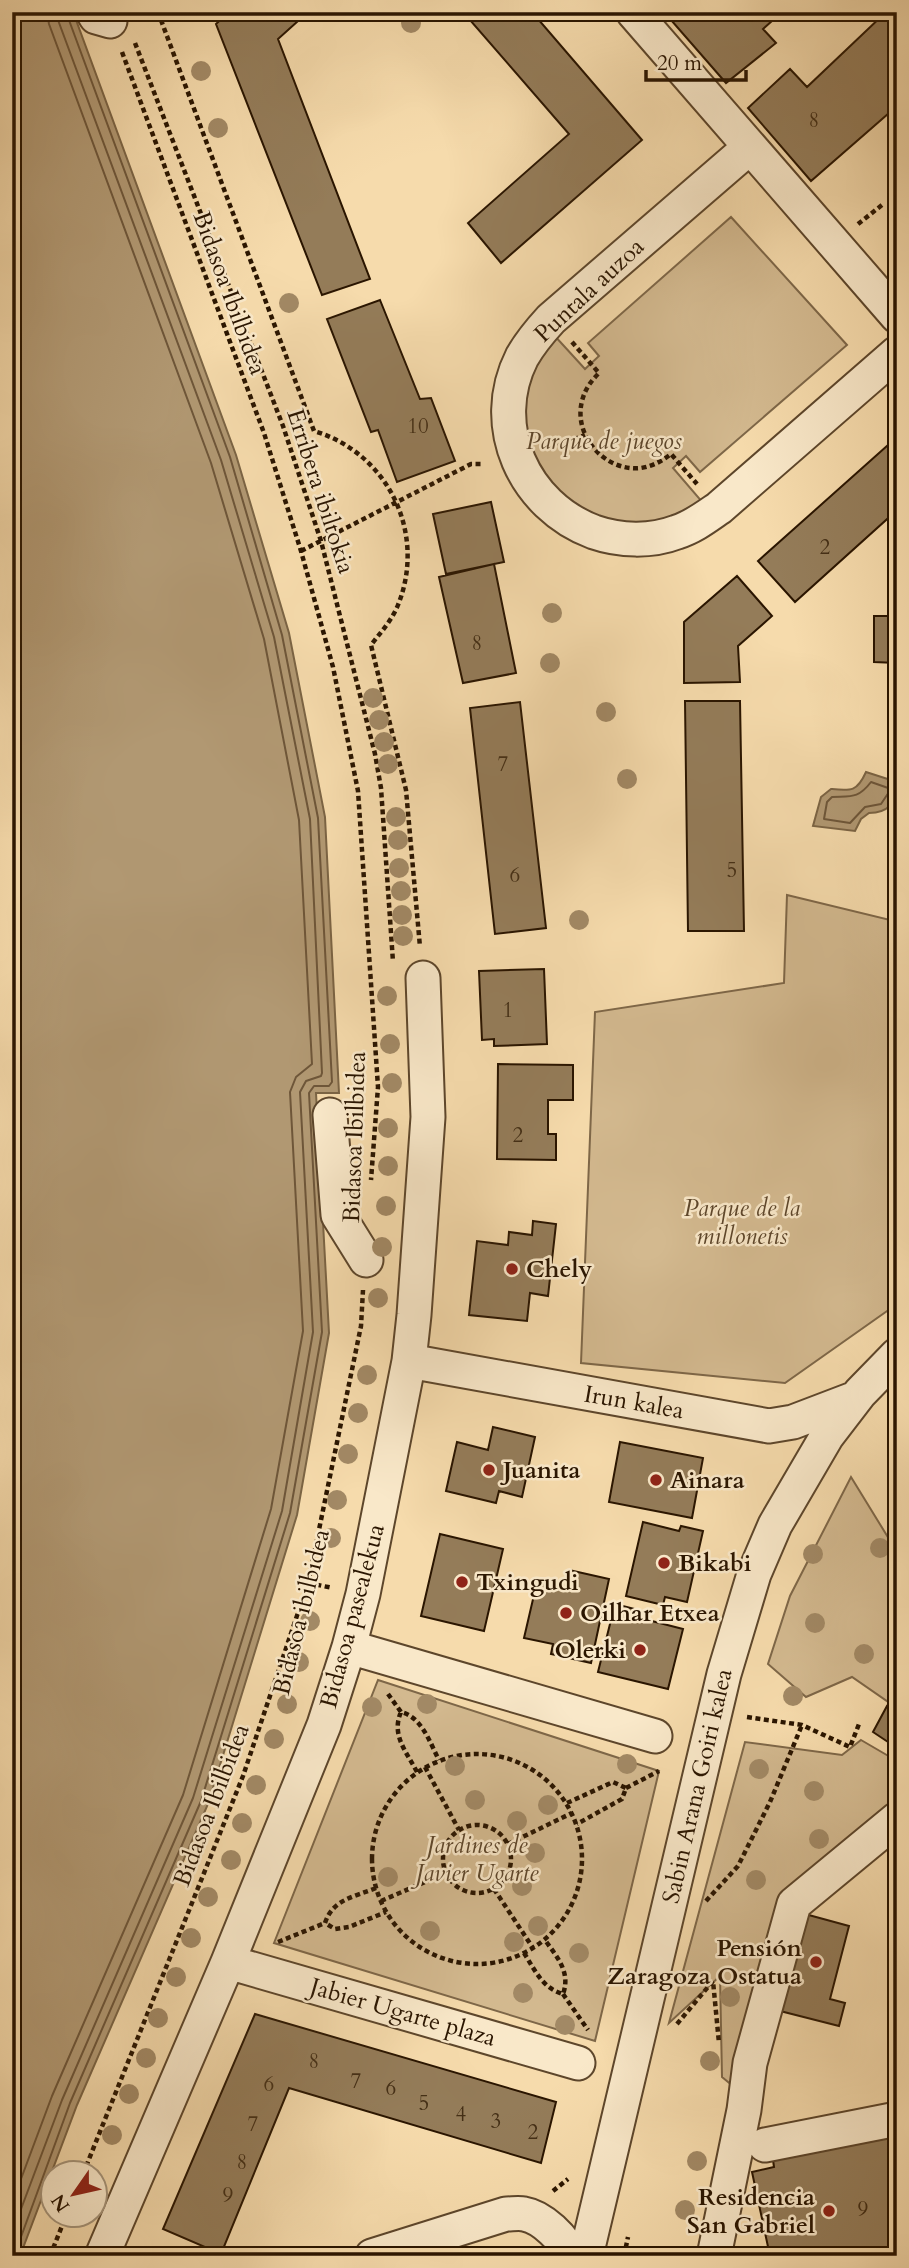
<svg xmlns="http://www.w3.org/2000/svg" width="909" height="2268" viewBox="0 0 909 2268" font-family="Cardo,serif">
<rect width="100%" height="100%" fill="#f6dbac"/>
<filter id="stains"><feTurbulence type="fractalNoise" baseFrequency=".00286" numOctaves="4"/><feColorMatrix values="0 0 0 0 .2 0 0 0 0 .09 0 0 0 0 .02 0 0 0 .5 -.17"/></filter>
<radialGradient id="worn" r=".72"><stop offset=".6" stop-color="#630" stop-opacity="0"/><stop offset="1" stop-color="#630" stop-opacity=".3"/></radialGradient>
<!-- green -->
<path fill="#d3b98f" stroke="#7e6748" stroke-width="2" d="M731 217 847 345 700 472 686 456 673 468 704 504 693 512 629 528 566 505 527 451 524 385 553 334 585 369 599 356 588 343Z
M787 895 894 921 897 919V1304L785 1383 581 1363 595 1012 784 983Z
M851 1477 897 1552V1708L852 1677 806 1697 768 1664 790 1596Z
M378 1680 659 1771 595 2041 274 1943Z
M861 1740 897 1761V1803L786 1908 745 2096 722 2077 720 1976 669 2023 745 1742 842 1755Z"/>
<!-- water -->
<path fill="#b19872" stroke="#7b6444" stroke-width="2" d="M12 12H72L76 20 236 455 289 633 325 817 339 1093H316L329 1333 297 1515 208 1804 77 2105 20 2256H12Z
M866 772 897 782C897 802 889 813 869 813L861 819 855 831 813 826 821 797 831 789C851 791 857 792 866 772Z"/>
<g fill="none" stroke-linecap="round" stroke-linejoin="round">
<!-- shore -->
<path stroke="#6e5639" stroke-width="2" d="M871 782 891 789 881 804 865 807 850 823 824 819 827 802 832 797C851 796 858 799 871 782Z
M12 2203 52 2096 183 1795 271 1509 303 1331 290 1092 296 1077 312 1064 299 820 264 639 211 463 49 24 47 12
M12 2233 62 2100 193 1798 282 1511 313 1332 300 1092 306 1081 321 1076 322 1073 310 819 274 637 221 460 58 20 57 12
M14 2256 70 2103 201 1801 290 1513 322 1332 309 1093 314 1086H329L332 1082 318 818 282 635 230 457 66 12"/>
</g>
<!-- building -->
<path fill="#947c59" stroke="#2a1500" stroke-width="2" d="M229 12H308L278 39 370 279 322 295 216 24Z
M463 12H532L642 140 501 263 468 223 569 134Z
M664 12H782L763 29 776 43 726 83Z
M886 12H897V106L811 181 748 108 790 69 807 87Z
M380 300 420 399 431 398 455 461 397 482 378 430 371 432 327 319Z
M897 437V514L895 512 795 602 758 561Z
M491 502 504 562 446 574 433 514Z
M494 564 516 673 463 683 439 577Z
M737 576 772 616 738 646 740 682 684 683V622Z
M874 616H897V663L874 662Z
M685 701H740L744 931H688Z
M520 702 546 928 495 934 470 708Z
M544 969 547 1044 494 1046V1039L482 1040 479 971Z
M498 1064 573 1065V1100H548V1134H556V1160L497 1159Z
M533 1221 556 1224 548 1296 530 1293 527 1321 469 1315 477 1241 508 1245 509 1232 532 1235Z
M493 1427 535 1437 522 1497 499 1491 496 1503 446 1491 457 1442 488 1450Z
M620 1442 703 1458 692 1518 609 1502Z
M643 1522 679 1531 681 1526 703 1531 687 1602 665 1597 663 1605 626 1596Z
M440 1534 503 1549 484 1631 421 1616Z
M569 1570 609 1579 591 1663 551 1654 553 1644 524 1638 537 1582 565 1589Z
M615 1604 646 1612 644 1619 683 1629 668 1689 598 1672Z
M887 1706 897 1712V1748L873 1732Z
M805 1914 849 1926 830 1999 845 2003 839 2026 780 2011Z
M255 2014 556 2102 541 2163 289 2088 221 2254 163 2229Z
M897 2134V2250L869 2256H770L752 2172 774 2167 773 2160Z"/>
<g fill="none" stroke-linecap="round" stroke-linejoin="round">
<defs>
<path id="minor" d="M93 12 96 17 110 21
M633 12 897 316
M750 147 551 319C540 331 530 343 522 357 487 426 524 506 594 532 620 541 651 542 677 532 693 527 706 517 719 508L897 353
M330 1115 338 1215 366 1260
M409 1361 769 1426 793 1422 856 1398
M349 1647 655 1736
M228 1962 578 2063
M765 2145 897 2119
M102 2256 228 1962 324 1725 349 1647 363 1594 409 1361 414 1315 428 1117 423 978
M372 2256 506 2214C512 2214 519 2213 524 2214 542 2217 565 2239 571 2256
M586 2256 724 1674 754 1574 775 1525 827 1436 860 1393 897 1355
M714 2256 744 2110 750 2063 794 1904 897 1819"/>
</defs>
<!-- minor casing -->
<use href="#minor" stroke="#5d462b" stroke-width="37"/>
<!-- path -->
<path stroke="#2a1500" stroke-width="4.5" stroke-dasharray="5 3.5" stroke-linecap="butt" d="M158 12 314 431C388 453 427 533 398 605 392 620 381 632 371 645L406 790 420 947
M135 43 283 426 321 541 375 754 381 788 393 962
M122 52 264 433 301 551 333 667 358 791 378 1087 371 1180
M858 224 882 205
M572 342 599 373C591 381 585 389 582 401 573 436 605 472 641 468 653 466 662 461 671 454L697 484
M550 449 585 435
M301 551 471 464H484
M308 1583 333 1588
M388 1694 401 1712
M747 1717 802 1725 850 1747 859 1724
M372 1859a105 105 0 1 1 210 0a105 105 0 1 1-210 0Z
M425 1767 459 1830
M417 1772C406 1751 391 1735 401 1712 422 1717 430 1743 439 1760
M626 1788 659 1771
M567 1803 613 1782 626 1788 622 1799 577 1824
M443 1859a34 34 0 1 1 68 0a34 34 0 1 1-68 0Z
M508 1844 572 1813
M376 1888C354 1897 333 1899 325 1923L335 1929 349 1927 386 1912
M494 1889 533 1948
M381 1901 446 1873
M706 1901 738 1866 770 1802 802 1725
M278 1942 325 1923
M524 1953C535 1970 542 1988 563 1994 571 1972 557 1957 545 1940
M563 1994 588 2030
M677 2024 713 1981 719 2043
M83 2174 243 1776 308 1583 361 1326 363 1290
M553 2191 568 2179
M50 2256 66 2216
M624 2256 628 2237"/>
<!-- minor -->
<use href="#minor" stroke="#f9e8c9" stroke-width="33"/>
</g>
<!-- trees -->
<g fill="#a28965">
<circle cx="411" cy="23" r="10"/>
<circle cx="201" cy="71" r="10"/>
<circle cx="218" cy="128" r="10"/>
<circle cx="289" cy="303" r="10"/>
<circle cx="552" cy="613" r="10"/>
<circle cx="550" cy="663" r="10"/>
<circle cx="373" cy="698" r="10"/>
<circle cx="606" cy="712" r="10"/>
<circle cx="379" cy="720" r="10"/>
<circle cx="384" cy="742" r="10"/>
<circle cx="388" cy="764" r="10"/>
<circle cx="627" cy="779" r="10"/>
<circle cx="396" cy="817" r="10"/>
<circle cx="398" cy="840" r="10"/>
<circle cx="399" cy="868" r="10"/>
<circle cx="401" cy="891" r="10"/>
<circle cx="402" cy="915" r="10"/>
<circle cx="579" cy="920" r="10"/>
<circle cx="403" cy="936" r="10"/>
<circle cx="387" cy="996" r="10"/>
<circle cx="390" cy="1044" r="10"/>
<circle cx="392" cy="1083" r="10"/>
<circle cx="388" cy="1128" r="10"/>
<circle cx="388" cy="1166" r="10"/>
<circle cx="386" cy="1206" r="10"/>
<circle cx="382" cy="1247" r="10"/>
<circle cx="378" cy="1298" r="10"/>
<circle cx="367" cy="1375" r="10"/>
<circle cx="358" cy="1413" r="10"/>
<circle cx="348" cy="1454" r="10"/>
<circle cx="337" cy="1500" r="10"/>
<circle cx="331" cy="1538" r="10"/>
<circle cx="880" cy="1548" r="10"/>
<circle cx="813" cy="1554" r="10"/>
<circle cx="310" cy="1621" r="10"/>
<circle cx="815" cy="1623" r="10"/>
<circle cx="864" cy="1654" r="10"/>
<circle cx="299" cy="1662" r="10"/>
<circle cx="793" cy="1696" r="10"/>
<circle cx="287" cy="1704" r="10"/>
<circle cx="427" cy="1704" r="10"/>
<circle cx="372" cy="1707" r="10"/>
<circle cx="274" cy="1739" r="10"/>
<circle cx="627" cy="1764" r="10"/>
<circle cx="455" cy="1766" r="10"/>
<circle cx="759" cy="1769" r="10"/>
<circle cx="256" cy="1785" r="10"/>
<circle cx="814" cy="1791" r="10"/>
<circle cx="475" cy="1800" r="10"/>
<circle cx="548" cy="1805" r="10"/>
<circle cx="517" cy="1821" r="10"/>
<circle cx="242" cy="1823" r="10"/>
<circle cx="819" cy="1839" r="10"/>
<circle cx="535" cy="1853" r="10"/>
<circle cx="231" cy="1860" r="10"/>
<circle cx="388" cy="1877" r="10"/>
<circle cx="756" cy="1880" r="10"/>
<circle cx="522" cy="1886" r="10"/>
<circle cx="208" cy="1897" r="10"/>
<circle cx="538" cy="1926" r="10"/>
<circle cx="430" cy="1931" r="10"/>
<circle cx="191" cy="1938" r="10"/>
<circle cx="514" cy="1942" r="10"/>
<circle cx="579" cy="1953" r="10"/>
<circle cx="176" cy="1977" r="10"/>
<circle cx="523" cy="1993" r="10"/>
<circle cx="730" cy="1997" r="10"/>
<circle cx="158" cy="2018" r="10"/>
<circle cx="565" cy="2025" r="10"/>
<circle cx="146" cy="2058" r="10"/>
<circle cx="710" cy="2061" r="10"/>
<circle cx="129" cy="2094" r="10"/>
<circle cx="112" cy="2135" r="10"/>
<circle cx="697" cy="2161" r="10"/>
<circle cx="685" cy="2210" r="10"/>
</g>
<!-- markers -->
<g fill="#8f2418" stroke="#f9e8c9" stroke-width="2.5">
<circle cx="512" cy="1269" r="7"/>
<circle cx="489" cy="1470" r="7"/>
<circle cx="656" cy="1480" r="7"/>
<circle cx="664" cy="1563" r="7"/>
<circle cx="462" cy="1582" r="7"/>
<circle cx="566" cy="1613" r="7"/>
<circle cx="640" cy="1650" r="7"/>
<circle cx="816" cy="1962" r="7"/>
<circle cx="829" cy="2211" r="7"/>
</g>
<g text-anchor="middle" stroke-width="5" stroke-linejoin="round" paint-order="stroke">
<!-- number labels -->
<g font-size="21" fill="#442f16">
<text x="814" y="127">8</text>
<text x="418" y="433">10</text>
<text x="825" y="554">2</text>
<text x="477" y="650">8</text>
<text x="503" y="771">7</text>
<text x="732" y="877">5</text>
<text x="515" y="882">6</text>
<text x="508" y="1017">1</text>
<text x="518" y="1142">2</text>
<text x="314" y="2068">8</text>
<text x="356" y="2088">7</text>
<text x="269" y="2091">6</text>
<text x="391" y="2095">6</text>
<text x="424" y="2110">5</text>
<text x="461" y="2121">4</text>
<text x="496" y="2128">3</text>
<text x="253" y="2131">7</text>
<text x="533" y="2139">2</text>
<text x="242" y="2169">8</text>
<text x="228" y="2202">9</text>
<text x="863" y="2216">9</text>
</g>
<!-- street labels -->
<g font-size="24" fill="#2a1500" stroke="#f9e8c9">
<text transform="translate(589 290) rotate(-43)" y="8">Puntala auzoa</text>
<text transform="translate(230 293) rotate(70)" y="8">Bidasoa Ibilbidea</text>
<text transform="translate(321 491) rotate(72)" y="8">Erribera ibiltokia</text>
<text transform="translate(354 1137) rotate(-88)" y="8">Bidasoa Ibilbidea</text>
<text transform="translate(634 1402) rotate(10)" y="8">Irun kalea</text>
<text transform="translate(301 1612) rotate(-76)" y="8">Bidasoa ibilbidea</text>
<text transform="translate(352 1616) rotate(-75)" y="8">Bidasoa pasealekua</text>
<text transform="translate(697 1786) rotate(-77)" y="8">Sabin Arana Goiri kalea</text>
<text transform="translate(211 1805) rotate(-69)" y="8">Bidasoa Ibilbidea</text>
<text transform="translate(403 2012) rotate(16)" y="8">Jabier Ugarte plaza</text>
</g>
<!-- park labels -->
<g font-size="24" font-style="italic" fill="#5d462b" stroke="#f9e8c9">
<text x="604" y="449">Parque de juegos</text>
<text x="742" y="1216">Parque de la<tspan x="742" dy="28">millonetis</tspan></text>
<text x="477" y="1853">Jardines de<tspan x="477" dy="28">Javier Ugarte</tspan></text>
</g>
<!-- poi labels -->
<g font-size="24" font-weight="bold" fill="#2a1500" stroke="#f9e8c9" text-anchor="start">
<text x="526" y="1277">Chely</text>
<text x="503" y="1478">Juanita</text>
<text x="670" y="1488">Ainara</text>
<text x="678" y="1571">Bikabi</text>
<text x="476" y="1590">Txingudi</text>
<text x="580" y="1621">Oilhar Etxea</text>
<text x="626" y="1658" text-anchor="end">Olerki</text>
<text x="802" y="1956" text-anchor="end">Pensión<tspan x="802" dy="28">Zaragoza Ostatua</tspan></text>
<text x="815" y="2205" text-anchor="end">Residencia<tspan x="815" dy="28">San Gabriel</tspan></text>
</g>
</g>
<!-- margin -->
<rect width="909" height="2268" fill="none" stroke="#f6dbac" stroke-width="42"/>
<rect x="14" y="14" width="881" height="2240" fill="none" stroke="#2a1500" stroke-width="3.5"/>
<rect x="21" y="21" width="867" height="2226" fill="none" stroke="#2a1500" stroke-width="2"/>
<!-- north arrow -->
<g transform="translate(74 2194) rotate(236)"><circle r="33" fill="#f9e8c9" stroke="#a69479" stroke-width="2"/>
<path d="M0-5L12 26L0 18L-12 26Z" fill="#8f2418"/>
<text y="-10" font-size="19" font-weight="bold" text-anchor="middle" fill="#2a1500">N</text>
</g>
<!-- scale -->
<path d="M646 70v10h100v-10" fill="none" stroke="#2a1500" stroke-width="3.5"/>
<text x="657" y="70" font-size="21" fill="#2a1500" stroke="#f9e8c9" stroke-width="5" paint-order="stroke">20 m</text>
<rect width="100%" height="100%" filter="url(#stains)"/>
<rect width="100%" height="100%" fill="url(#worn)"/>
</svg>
